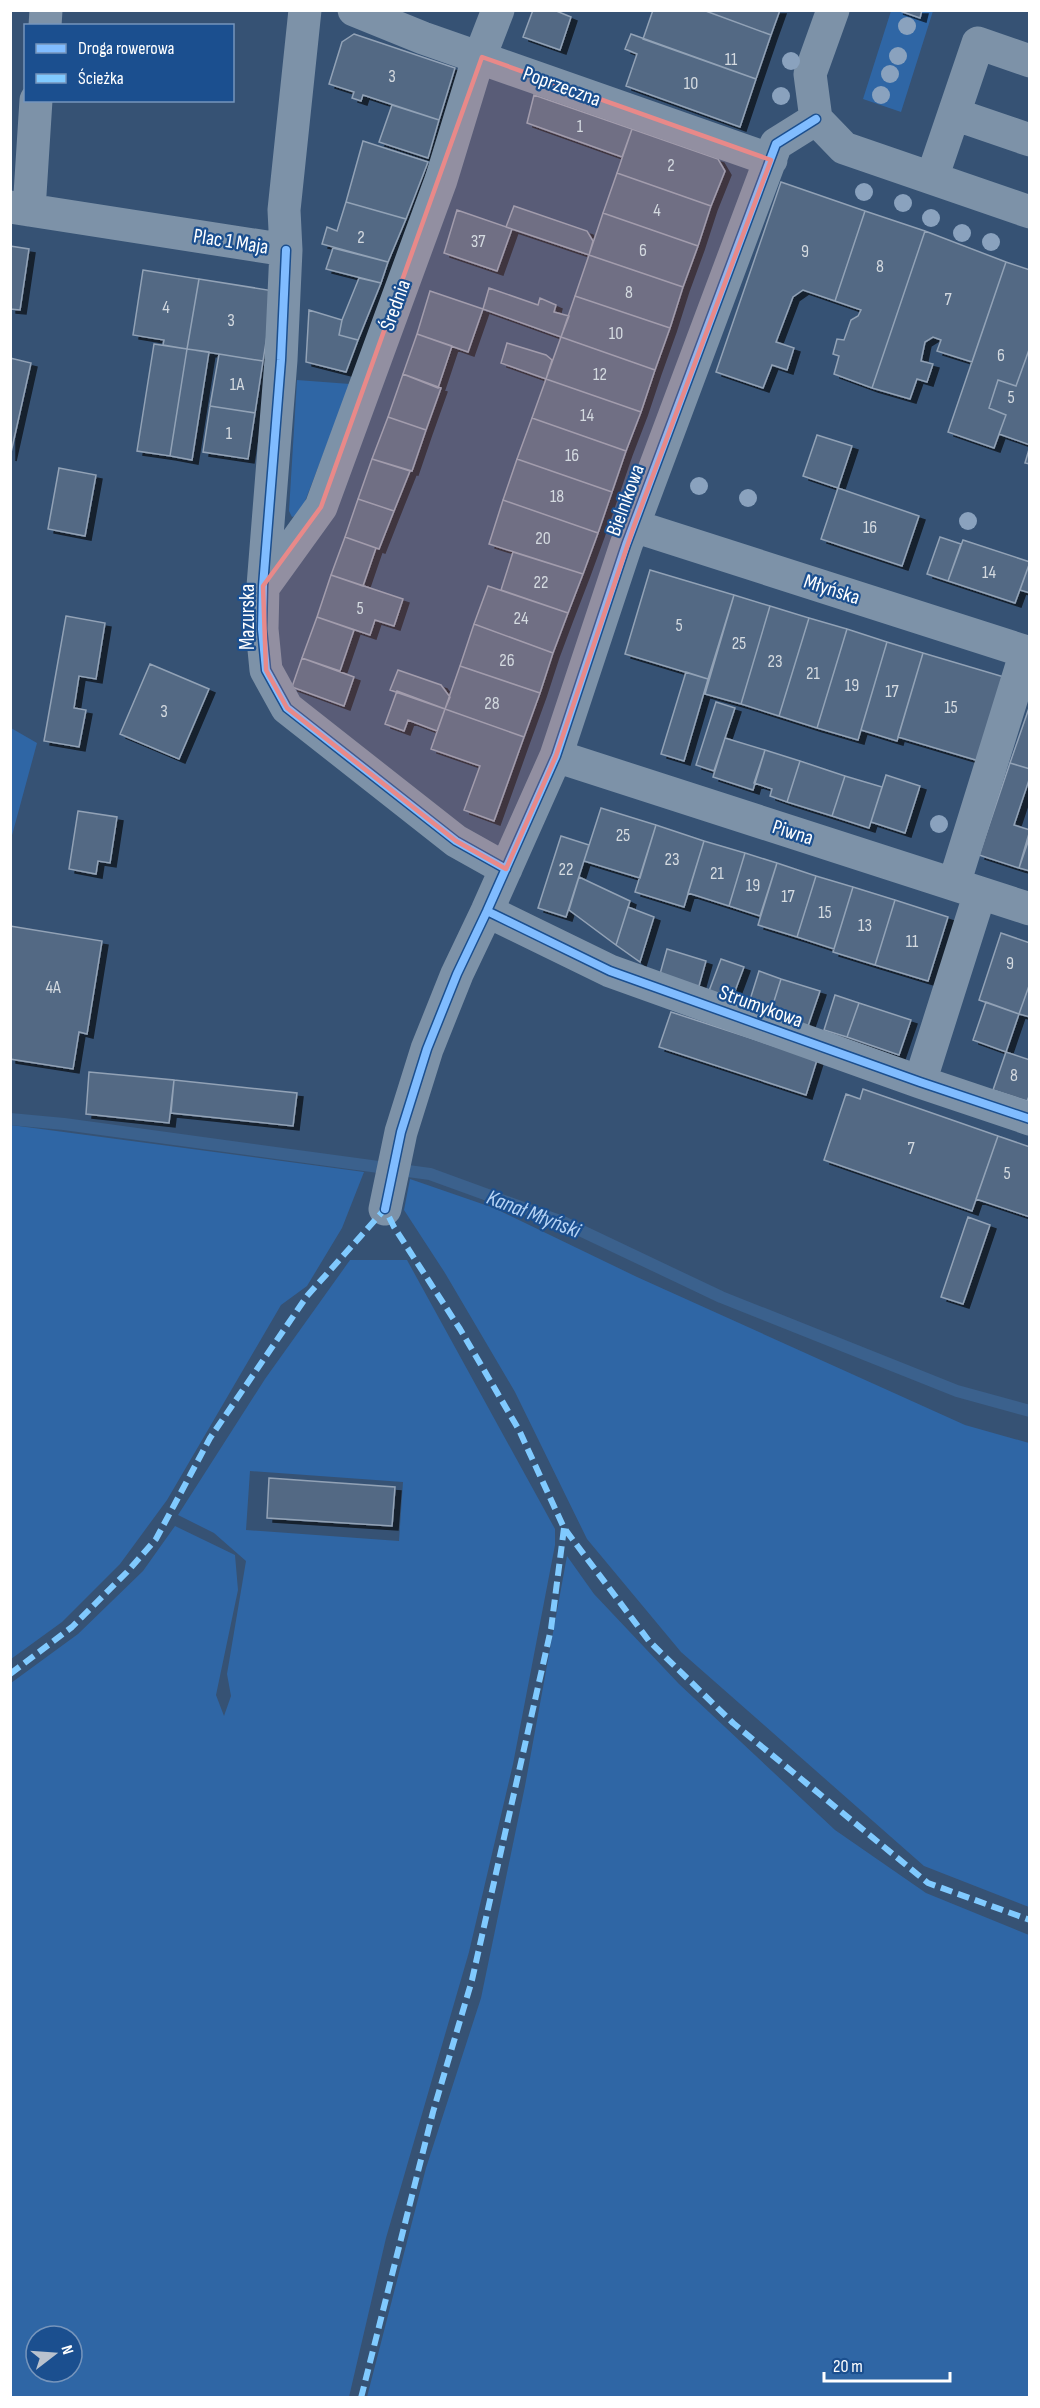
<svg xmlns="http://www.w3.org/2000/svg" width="1040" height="2408" viewBox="0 0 1040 2408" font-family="'Sofia Sans Condensed',sans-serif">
<defs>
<filter id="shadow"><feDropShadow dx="6" dy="4" stdDeviation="0" flood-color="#0009"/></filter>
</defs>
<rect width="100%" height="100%" fill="#365274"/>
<!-- green -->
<path fill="#2f66a5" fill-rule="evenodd" d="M891 11H933L901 112 863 99Z
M297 380 350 384 304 504 299 515 292 517 289 511Z
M11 728 37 743 11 839Z
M11 1125 364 1172 342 1228 307 1286 281 1305 167 1500 120 1564 62 1622 11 1659Z
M410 1179 494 1208 637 1277 965 1425 1029 1443V1907L924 1866 681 1652 587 1539 515 1392 445 1273 404 1210Z
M350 1260H407L555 1529V1545L513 1764 469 1952 386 2238 349 2397H11V1683L78 1634 143 1571 175 1526 235 1555 238 1590 216 1695 224 1716 231 1696 227 1674 246 1561 214 1533 178 1515 265 1379ZM250 1471 403 1482 399 1541 246 1530ZM36 2336H72V2372H36Z
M567 1556 594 1594 679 1684 835 1830 926 1893 1029 1935V2397H367L426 2168 481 1998 525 1786Z"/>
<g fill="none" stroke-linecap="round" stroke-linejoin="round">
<!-- stream -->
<path stroke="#3b618d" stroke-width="12" d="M10 1119 64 1124 430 1174 565 1223 721 1297 957 1391 1030 1411"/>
</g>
<!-- building -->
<path fill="#526984" stroke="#92a2b6" stroke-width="1.5" filter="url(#shadow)" d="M533 10H554L571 17 560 50 523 37Z
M653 10H703L771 35 756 79 643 39Z
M703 10H780L771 35Z
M897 10H922L920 18Z
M354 34 455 68 439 120 363 95 361 101 352 98 354 92 329 84 342 42Z
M631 34 756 79 740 127 626 86 637 54 625 49Z
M534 95 632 129 622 157 527 123Z
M392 105 439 120 428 158 379 142Z
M632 129 718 159 725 171 711 206 617 173Z
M363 141 428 162 406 219 346 202Z
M617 173 711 206 698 246 603 213Z
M781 182 865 211 835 301 803 290 793 297 776 342 794 348 787 370 772 365 763 388 716 372Z
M346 202 406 219 388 262 322 244 327 227 337 231Z
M514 206 587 231 593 241 589 255 506 227Z
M457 210 512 229 497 271 444 253Z
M865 211 925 231 872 388 834 374 839 356 833 354 837 339 844 340 851 320 858 316 861 310 835 301Z
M603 213 698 246 683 287 589 255Z
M925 231 1006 262 972 362 937 351 941 340 933 337 925 342 921 361 933 364 927 382 917 379 910 399 872 388Z
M10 246 29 249 20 310 10 309Z
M333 248 388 262 381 283 326 269Z
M589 255 683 287 670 328 575 296Z
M1006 262 1030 270V347L1016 386 998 380 989 408 1006 415 994 448 948 432Z
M143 270 199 279 187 349 163 345 164 340 133 335Z
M359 278 381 283 358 340 339 335 342 320Z
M199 279 274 291 263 361 187 349Z
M489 288 538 305 540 298 556 305 554 312 569 316 561 337 483 309Z
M430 291 483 309 468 352 417 334Z
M575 296 670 328 655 370 561 337Z
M309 310 342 320 339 335 358 340 346 372 306 362Z
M417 334 452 346 438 388 403 374Z
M561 337 655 370 641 412 546 379Z
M507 343 546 355 552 360 546 379 501 363Z
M154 344 187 349 170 456 137 451Z
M1030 347V445L999 434 1006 415 989 408 998 380 1016 386Z
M187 349 209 352 192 460 170 456Z
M219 354 263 361 255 413 210 406Z
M10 358 31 363 10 457Z
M403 374 441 388 426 430 388 417Z
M546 379 641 412 626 451 532 418Z
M210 406 255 413 248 459 203 452Z
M388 417 426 430 412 471 372 459Z
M532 418 626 451 612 492 517 459Z
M817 435 852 446 838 488 803 476Z
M1030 446V464L1025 463Z
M372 459 410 471 394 511 358 499Z
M517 459 612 492 598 533 503 500Z
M59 468 96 475 85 536 48 529Z
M838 488 919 516 902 566 821 539Z
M358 499 394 511 379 549 345 537Z
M503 500 598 533 583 574 489 544Z
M345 537 376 548 363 586 331 575Z
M940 537 961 544 948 581 927 574Z
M963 540 1030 562 1015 603 948 581Z
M513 552 583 574 568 613 501 590Z
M1030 562V593L1020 590Z
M650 570 734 595 708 679 625 654Z
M331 575 403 599 394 626 375 620 370 635 317 617Z
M488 586 568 613 553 653 474 624Z
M734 595 770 606 741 704 705 694Z
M770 606 809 618 779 716 741 704Z
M66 616 105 623 96 679 79 676 74 708 86 710 79 747 44 741Z
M317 617 354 630 340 671 302 658Z
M809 618 847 629 817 728 779 716Z
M474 624 553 653 540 693 460 666Z
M847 629 887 642 858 740 817 728Z
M887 642 923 653 897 741 861 730Z
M923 653 1004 677 979 761 898 737Z
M302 658 354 677 344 706 292 687Z
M150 664 209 689 179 759 120 734Z
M460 666 540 693 524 737 445 709Z
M398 670 441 685 450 697 445 709 390 690Z
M686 672 708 679 684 761 661 754Z
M397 691 445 709 437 731 408 720 404 731 385 724Z
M716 702 735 708 714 771 696 765Z
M1030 705V769L1010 763Z
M445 709 524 737 494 821 464 810 480 766 431 749Z
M725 738 765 750 753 790 713 777Z
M765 750 800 761 787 802 770 796 772 789 754 783Z
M800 761 845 776 832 816 787 802Z
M1010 763 1030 769V777L1014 825 1030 830 1019 868 979 855Z
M886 775 920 786 905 833 871 822Z
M845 776 882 787 869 828 832 816Z
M601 808 656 825 640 878 584 861Z
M78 811 117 817 110 863 98 861 96 874 69 869Z
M656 825 704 841 684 907 635 892Z
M561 836 589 845 566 917 538 908Z
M1030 836V871L1019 868Z
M704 841 745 853 729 906 688 893Z
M745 853 777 863 760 916 729 906Z
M777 863 816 876 797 937 758 925Z
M816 876 853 887 834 949 797 937Z
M579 877 630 901 616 945 569 910Z
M853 887 895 900 875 965 833 952Z
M895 900 948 917 928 981 875 965Z
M628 907 654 917 640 962 616 945Z
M10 926 102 941 87 1034 79 1032 73 1069 10 1059Z
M1001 933 1030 943V983L1019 1014 979 1000Z
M667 949 706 961 697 993 658 981Z
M721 959 744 967 732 999 709 991Z
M759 971 781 979 770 1014 748 1006Z
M781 979 820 991 808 1026 770 1014Z
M1030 983V1017L1019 1014Z
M835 995 859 1003 847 1037 824 1030Z
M986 1002 1019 1014 1006 1052 973 1040Z
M859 1003 911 1020 899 1055 847 1037Z
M671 1012 817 1060 806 1095 659 1047Z
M1006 1052 1030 1060V1094L1027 1101 993 1090Z
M89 1072 174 1080 169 1123 86 1114Z
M174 1080 297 1093 293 1126 171 1113Z
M863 1089 998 1136 972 1211 824 1160 846 1094 860 1099Z
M998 1136 1030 1147V1217L976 1199Z
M968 1217 990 1225 963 1304 941 1297Z
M269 1478 395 1487 392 1526 267 1518Z"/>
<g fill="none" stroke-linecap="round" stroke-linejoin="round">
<!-- minor -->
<path stroke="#7d92a8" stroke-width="33" d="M354 10 423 38 771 160
M833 10 810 74 816 119 844 148 1030 212
M45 26 46 10
M954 114 1030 140
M932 178 978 43 1030 61
M10 207 286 250 284 210 305 10
M29 210 36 100
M286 250 281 360 263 586 262 629 266 670 287 708 456 841 506 869
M634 526 1030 653
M264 586 321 507 441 180 474 72 498 10
M556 756 1030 909
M954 884 1026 652
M487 911 610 971 920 1082 1030 1119
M920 1082 980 893
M385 1209 401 1132 427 1049 457 974 487 911 556 756 626 545 776 144 816 119"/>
<!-- quiet -->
<path stroke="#80caff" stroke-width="6" stroke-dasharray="12 6" stroke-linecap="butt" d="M10 1674 72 1627 127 1572 156 1539 210 1438 307 1296 385 1209 394 1227 460 1329 519 1430 564 1528 649 1641 733 1723 928 1883 1030 1920
M361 2398 433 2112 472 1980 551 1629 564 1528"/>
<defs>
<path id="cycleway" d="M286 250 281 360 263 586 262 629 266 670 287 708 456 841 506 869
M487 911 610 971 920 1082 1030 1119
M385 1209 401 1132 427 1049 457 974 487 911 556 756 626 545 776 144 816 119"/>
</defs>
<!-- cycleway casing -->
<use href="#cycleway" stroke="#1b4f8f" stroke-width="11"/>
<!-- cycleway -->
<use href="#cycleway" stroke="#80bcff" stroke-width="8"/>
</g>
<!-- trees -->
<g fill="#8aa2be">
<circle cx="907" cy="26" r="9"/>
<circle cx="898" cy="56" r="9"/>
<circle cx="791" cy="61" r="9"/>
<circle cx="890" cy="74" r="9"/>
<circle cx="881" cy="95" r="9"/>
<circle cx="781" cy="96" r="9"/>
<circle cx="864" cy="192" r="9"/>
<circle cx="903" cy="203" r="9"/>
<circle cx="931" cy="218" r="9"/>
<circle cx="962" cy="233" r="9"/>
<circle cx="991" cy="242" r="9"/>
<circle cx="699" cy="486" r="9"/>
<circle cx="748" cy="498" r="9"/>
<circle cx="968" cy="521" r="9"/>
<circle cx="939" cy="824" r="9"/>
</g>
<!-- marked area -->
<path fill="#e88989" fill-opacity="0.2" stroke="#e88989" stroke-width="4.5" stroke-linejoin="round" d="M482 57 771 160 634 526 556 756 506 869 456 841 287 708 266 670 263 586 321 507Z"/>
<g text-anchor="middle" stroke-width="4.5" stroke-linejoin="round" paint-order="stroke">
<!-- number labels -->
<g font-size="18" fill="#d4dae0">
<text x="731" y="65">11</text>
<text x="392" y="82">3</text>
<text x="691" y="89">10</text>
<text x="580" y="132">1</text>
<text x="671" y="171">2</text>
<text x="657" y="216">4</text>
<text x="361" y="243">2</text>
<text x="478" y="247">37</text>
<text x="643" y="256">6</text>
<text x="805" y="257">9</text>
<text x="880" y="272">8</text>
<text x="629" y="298">8</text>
<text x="948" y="305">7</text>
<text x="166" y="313">4</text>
<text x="231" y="326">3</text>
<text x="616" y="339">10</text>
<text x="1001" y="361">6</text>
<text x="600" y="380">12</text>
<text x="237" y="390">1A</text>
<text x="1011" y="403">5</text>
<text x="587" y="421">14</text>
<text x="229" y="439">1</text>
<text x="572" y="461">16</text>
<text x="557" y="502">18</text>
<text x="870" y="533">16</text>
<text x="543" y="544">20</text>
<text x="989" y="578">14</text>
<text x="541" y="588">22</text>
<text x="360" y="614">5</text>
<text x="521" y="624">24</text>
<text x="679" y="631">5</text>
<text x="739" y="649">25</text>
<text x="507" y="666">26</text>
<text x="775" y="667">23</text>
<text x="813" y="679">21</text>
<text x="852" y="691">19</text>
<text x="892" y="697">17</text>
<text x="492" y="709">28</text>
<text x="951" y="713">15</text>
<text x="164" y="717">3</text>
<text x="623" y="841">25</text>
<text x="672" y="865">23</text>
<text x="566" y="875">22</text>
<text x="717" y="879">21</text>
<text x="753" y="891">19</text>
<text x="788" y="902">17</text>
<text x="825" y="918">15</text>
<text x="865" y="931">13</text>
<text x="912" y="947">11</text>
<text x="1010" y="969">9</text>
<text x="53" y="993">4A</text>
<text x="1014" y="1081">8</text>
<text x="911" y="1154">7</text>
<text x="1007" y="1179">5</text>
</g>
<!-- street labels -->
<g font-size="21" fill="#fff" stroke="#1b4f8f">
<text transform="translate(562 86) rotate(20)" y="7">Poprzeczna</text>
<text transform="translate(231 241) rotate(9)" y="7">Plac 1 Maja</text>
<text transform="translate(395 305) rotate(-70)" y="7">Średnia</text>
<text transform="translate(625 500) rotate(-70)" y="7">Bielnikowa</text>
<text transform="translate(832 589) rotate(18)" y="7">Młyńska</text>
<text transform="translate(247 617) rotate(-90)" y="7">Mazurska</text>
<text transform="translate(793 832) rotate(18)" y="7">Piwna</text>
<text transform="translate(761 1006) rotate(20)" y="7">Strumykowa</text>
</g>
<!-- water labels -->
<g font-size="22" font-style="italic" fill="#b5d3f5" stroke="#1b4f8f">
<text transform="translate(534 1213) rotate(21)" y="8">Kanał Młyński</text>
</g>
</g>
<!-- border -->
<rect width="1040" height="2408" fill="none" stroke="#ffffff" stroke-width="24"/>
<!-- legend -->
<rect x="24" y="24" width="210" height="78" fill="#1b4f8f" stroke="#7695bc" stroke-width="1.5"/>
<rect x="36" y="44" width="30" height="9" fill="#80bcff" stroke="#7695bc" stroke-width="1.5"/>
<text x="78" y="54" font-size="18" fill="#ffffff">Droga rowerowa</text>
<rect x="36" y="74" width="30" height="9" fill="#80caff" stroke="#7695bc" stroke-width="1.5"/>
<text x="78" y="84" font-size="18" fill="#ffffff">Ścieżka</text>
<!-- north arrow -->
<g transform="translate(54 2354) rotate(73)"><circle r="28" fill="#1b4f8f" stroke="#7695bc" stroke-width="1.5"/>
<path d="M0-4.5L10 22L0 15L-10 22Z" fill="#b9c2ce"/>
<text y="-9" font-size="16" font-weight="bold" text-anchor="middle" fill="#ffffff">N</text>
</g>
<!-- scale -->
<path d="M824 2372v9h126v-9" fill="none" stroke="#ffffff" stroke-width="3"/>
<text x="833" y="2372" font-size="18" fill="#ffffff" stroke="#1b4f8f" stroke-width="4.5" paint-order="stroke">20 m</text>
</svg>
